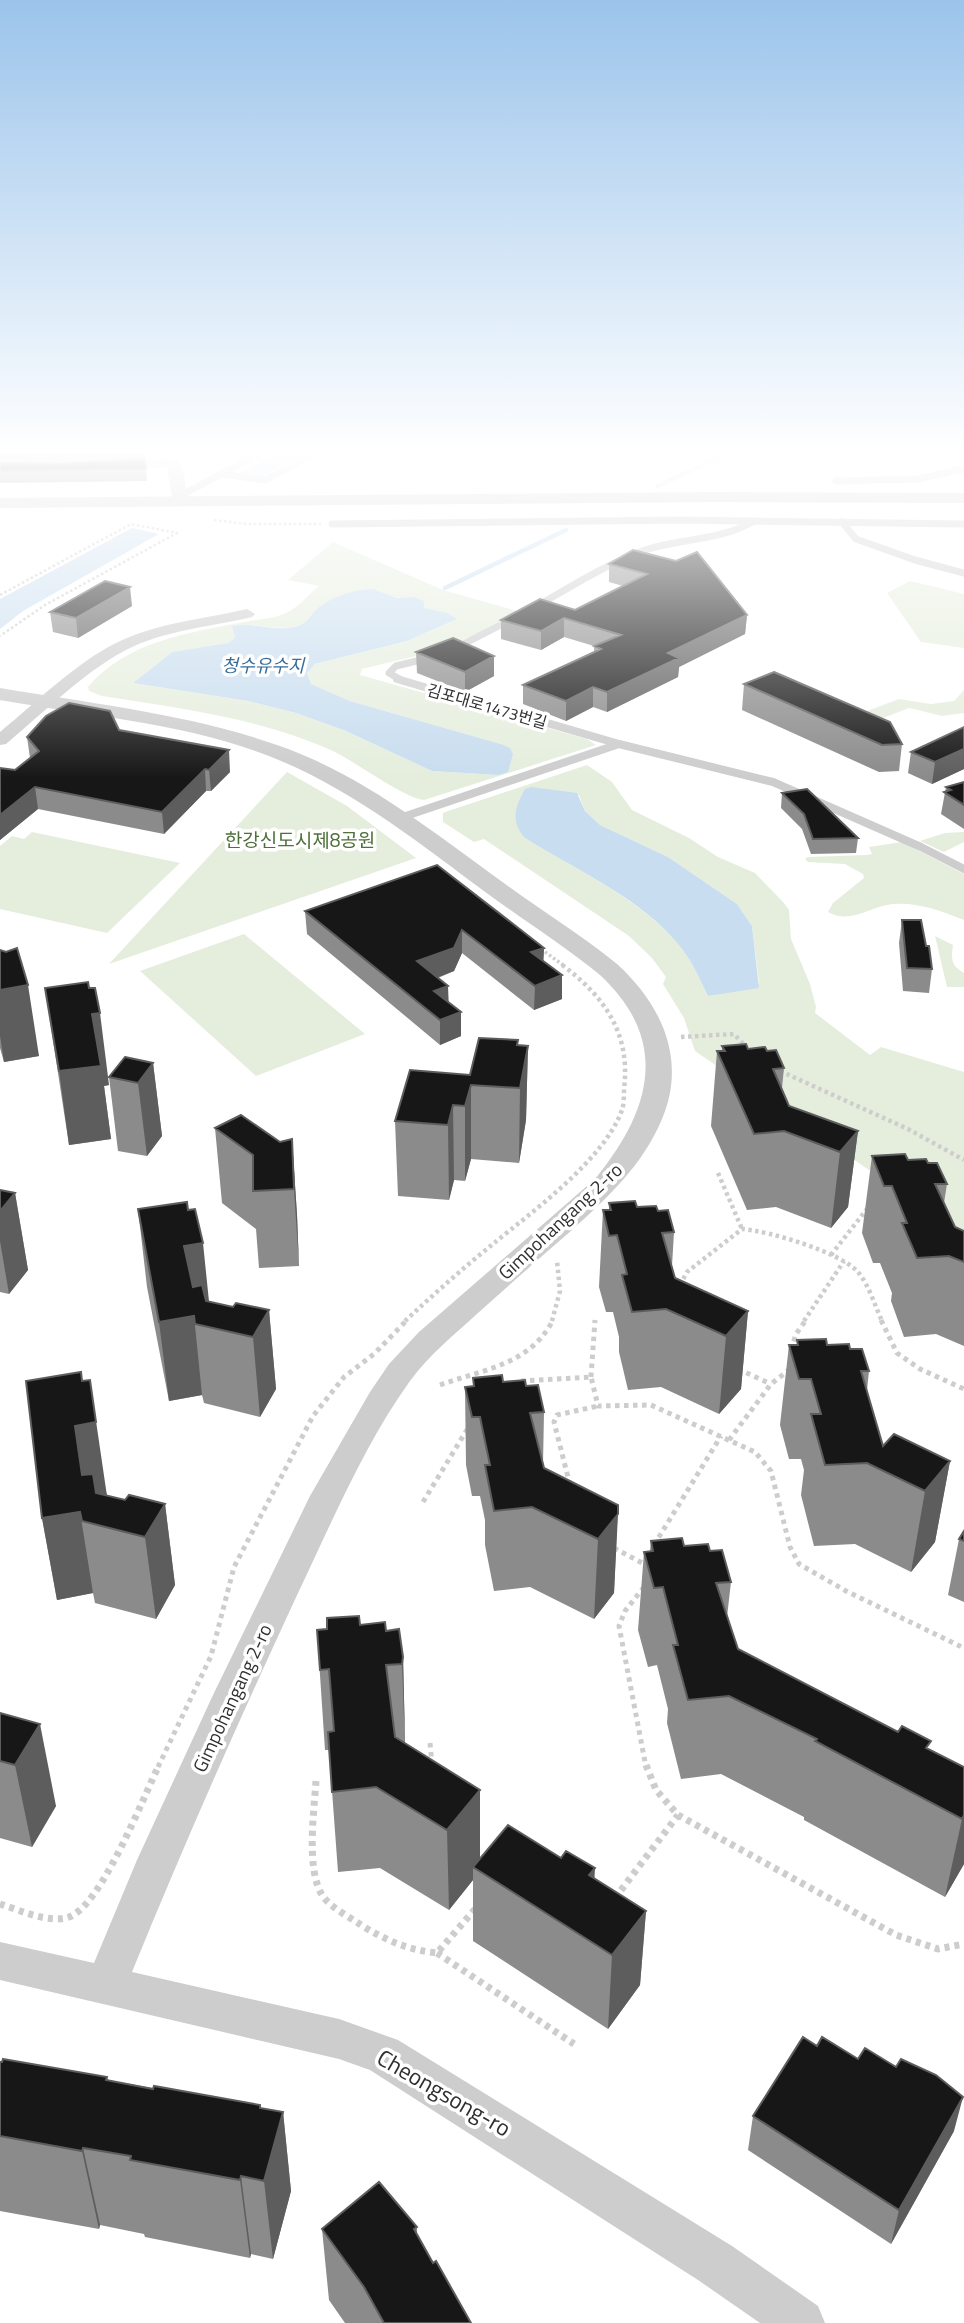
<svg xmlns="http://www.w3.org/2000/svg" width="964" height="2323" viewBox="0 0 964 2323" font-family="'Titillium Web','Noto Sans KR',sans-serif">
<rect width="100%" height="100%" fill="#fff"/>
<!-- green -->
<path fill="#e5eedd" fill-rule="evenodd" d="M333 542 443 590 517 611 475 635 437 651 362 669 360 675 587 739 596 745 424 800C403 798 355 761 331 750 258 718 180 708 102 696L89 691 88 687C127 641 188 633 244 622 257 619 275 619 286 613 298 608 309 594 319 586L288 580ZM366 589C377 589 385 594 395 597 405 600 414 597 424 601V608L457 619 407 641 315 664 307 673 311 684 350 701 501 744 498 775 432 771 346 731 296 713 248 701 133 683 172 652 229 644 235 637 233 626C255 621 276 633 299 625 308 622 309 617 315 611 327 599 350 592 366 589Z
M910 581 964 594V648L921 642 887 593Z
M964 690V713L942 716 909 708 878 720 851 717 899 699 931 704 954 701Z
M587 765 612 782 632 810 689 838 718 857 755 873 784 903 789 910 791 939 810 984 816 1007 815 1013 870 1055 881 1047 964 1072V1235L695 1051 684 1018 663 984 666 977 652 958 629 936 484 839 474 842 443 822V813L448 811ZM579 795 585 811 600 825 668 857 737 904 752 926 759 983 708 996C700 980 693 963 682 949 643 899 577 871 525 838Z
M287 772 347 806 416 858 109 964Z
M32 832 180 863 107 933 0 909V846L12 836 24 839Z
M964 832V842L944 852 920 841 945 833Z
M902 842 964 874V920C941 911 918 902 893 904 871 906 850 925 828 912L833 903 864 878 863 874 845 864 808 862 805 859 808 857 867 855 872 854 869 847Z
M244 934 365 1034 256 1076 140 971Z
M935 936 953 945C951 959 951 966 964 973V987H947Z"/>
<!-- water -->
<path fill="#c8ddef" d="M277 453H305L260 477 240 473Z
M132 528 159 534 23 611 0 629V599Z
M373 589 397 598 414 597 424 601V608L447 613 457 619 407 641 315 664 307 673 311 684 350 701 501 744 510 748 513 754 508 772 498 775 432 771 346 731 296 713 248 701 133 683 172 652 229 643 235 637 232 626C254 621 273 633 297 626 308 623 309 616 317 609 330 597 355 589 373 589Z
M531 787 577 793 585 811 600 825 668 857 737 904 752 926 759 988 708 996C700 980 693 963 682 949 644 899 577 871 525 838 510 821 515 807 525 789Z"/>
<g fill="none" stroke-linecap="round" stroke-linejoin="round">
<!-- stream -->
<path stroke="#c8ddef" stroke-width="4.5" d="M658 486 728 453
M445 588 566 530"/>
<!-- path-far4 -->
<path stroke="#cdcdcd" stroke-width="2.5" stroke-dasharray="2.5 2.5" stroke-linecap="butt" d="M214 520 247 524H321
M0 595 131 524 177 533 45 605 0 636"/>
<!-- path-far3 -->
<path stroke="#cdcdcd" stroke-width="3.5" stroke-dasharray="2.5 2.5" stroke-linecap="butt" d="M541 949 563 965"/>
<!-- path-far2 -->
<path stroke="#cdcdcd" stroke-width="4.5" stroke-dasharray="3.5 3.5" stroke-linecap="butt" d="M681 1037 734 1034 747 1048
M780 1071 908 1129 964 1160
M718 1173 742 1229
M831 1255 867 1209
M680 1285 687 1272 742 1229C769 1231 840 1252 858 1272 869 1285 875 1306 882 1321
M405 1321C433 1295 463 1268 493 1244 533 1211 604 1160 622 1110 624 1104 624 1096 624 1089 631 1033 604 996 561 964
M552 1321 560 1291 557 1261
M804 1321 844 1261"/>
<!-- path-far1 -->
<path stroke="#cdcdcd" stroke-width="5" stroke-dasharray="4.5 4.5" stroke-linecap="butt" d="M881 1320 897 1353 920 1369 964 1389
M791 1350 796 1334 806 1320
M738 1369 771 1384
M591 1377 595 1320
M521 1381 591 1377 598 1406 651 1405 755 1452 771 1471 790 1547 799 1564 846 1591 964 1648
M440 1385C484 1369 530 1365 553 1320
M729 1440 771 1384 790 1369
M570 1485 554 1422 557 1415 598 1406
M423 1502 468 1428
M654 1545 721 1436
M614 1548 646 1565
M644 1587 625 1611 619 1626 646 1767
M430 1743 432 1764
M158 1767 211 1656 234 1567 313 1416 344 1377 374 1354 407 1320"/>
<!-- path -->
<path stroke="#cdcdcd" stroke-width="7" stroke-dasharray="5 5" stroke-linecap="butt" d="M646 1765 656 1790 678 1815 896 1935 938 1949 964 1944
M316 1781C314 1811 306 1869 322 1895 331 1908 348 1916 361 1925 385 1940 408 1950 437 1953L476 1908
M615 1898 678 1815
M0 1904C20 1910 48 1924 69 1917 101 1906 143 1798 159 1765
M437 1953 574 2044"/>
<!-- service-far1 -->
<path stroke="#cdcdcd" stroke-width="7" d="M222 474 265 480 315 453
M836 481 917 479 964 469
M180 496 261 453
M842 522 856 539 915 560 964 573
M332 524 681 520 964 524
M535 607C571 587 606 564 645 550 682 538 720 541 754 521
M454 649 512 619
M403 681 389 673 396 666 429 658"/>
<!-- service -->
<path stroke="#cdcdcd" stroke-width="8" d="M397 679 619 744 773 782 921 847 964 869
M397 819 619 744"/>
<!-- minor -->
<path fill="#cdcdcd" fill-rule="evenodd" d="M172 459 177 460 184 474 187 502 180 506 173 502 167 467 114 470 108 466 114 462Z
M247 609 255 614 252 617C211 627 164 630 126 650 84 672 43 713 6 744L0 745V732C34 704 77 662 116 643 156 623 204 619 247 609Z"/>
<!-- tertiary -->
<path fill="#cdcdcd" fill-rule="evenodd" d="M715 492 964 493V503L715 502 0 508V498Z
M0 688C94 704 190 714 280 746 362 775 432 831 501 881 539 909 580 934 617 964 662 1005 687 1060 662 1119 643 1165 608 1197 572 1230 541 1257 509 1285 478 1313 454 1335 429 1355 410 1381 365 1443 331 1524 298 1593 240 1718 184 1844 132 1972L339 2019 398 2040 732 2246 818 2306 825 2323H760L698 2280 370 2070 339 2059 0 1980V1942L94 1963 137 1860 213 1695 310 1496 370 1392 389 1364 419 1332 595 1179C651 1111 671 1041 600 975 564 946 525 921 488 894 419 843 351 788 269 756 184 723 89 716 0 700Z"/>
</g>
<!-- wall -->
<path fill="#8b8b8b" d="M0 453H144L145 457 61 461 0 460Z
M145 458 147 481 0 483V462L60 463Z
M633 550 747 615 745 634 679 667 678 677 607 712 593 707 566 721 523 704V685L594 652V646L564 637 541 650 501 639V620L575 610 623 586 609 582V564Z
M132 606 78 638 53 632 50 612Z
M416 652 494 676 465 692 417 673Z
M744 684 902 744 899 771 879 772 742 710Z
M964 727V769L932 784 908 773 911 752Z
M119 730 230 772 211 791H206L164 834 38 809 0 840V768L15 770 30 758 27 737Z
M964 782V829L941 814 946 787Z
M782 793 858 838 856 853 811 854 802 829 781 808Z
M437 865 544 948 543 961 562 999 534 1010 462 953 454 971 438 978 449 1003 461 1012V1036L440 1045 307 934 305 911Z
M902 920 926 946 932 969 929 993 903 991 899 943Z
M0 950 39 1056 4 1062 0 1048Z
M45 988 109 1085 104 1086 111 1139 69 1145Z
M518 1046H528L526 1120 519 1163 471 1159 465 1181 454 1180 449 1200 398 1196 395 1121Z
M722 1046 767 1051 784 1068 782 1088 789 1106 858 1131 848 1207 831 1228 776 1207 747 1210 711 1126 717 1051H722Z
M153 1063 162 1136 147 1156 118 1151 109 1077Z
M215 1128 280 1142 292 1139 297 1215 299 1266 259 1268 256 1229 222 1203Z
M872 1156 908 1160 928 1163 947 1184 944 1203 955 1227 964 1231V1346L936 1334 904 1337 891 1301 892 1293 880 1263H873L862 1233Z
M0 1190 15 1193 28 1270 9 1294 0 1292Z
M609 1203 658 1211 674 1232 672 1266 675 1278 748 1311 741 1389 719 1414 661 1387 628 1390 619 1352V1337L613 1312H606L599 1287 603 1210H609Z
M138 1209 209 1302 233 1307 269 1310 276 1389 260 1417 204 1403 202 1395 169 1401 147 1287Z
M797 1340 850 1349 869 1371 867 1390 883 1446 950 1461 935 1542 911 1572 855 1544 814 1546 801 1495 804 1470 801 1459H789L780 1425 789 1345H797Z
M473 1378 526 1386 544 1412 543 1464 544 1468 618 1505 614 1593 594 1619 530 1587 494 1591 485 1545V1520L480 1496H472L466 1465 465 1387 473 1386Z
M82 1381 107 1496 125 1500 165 1504 175 1585 156 1619 95 1603 93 1593 57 1600 42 1518Z
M964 1531V1602L948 1595 959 1539Z
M651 1541 710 1551 731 1582 727 1617 738 1649 964 1767V1864L945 1897 804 1820V1817L721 1774 681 1779 667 1723 668 1709 657 1665 648 1667 638 1630 644 1552 650 1551Z
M360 1625 386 1631 403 1657 405 1743 480 1790V1858L594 1878 646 1911 640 1985 608 2029 473 1941V1880L449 1910 380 1868 338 1872 329 1750H325L317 1630Z
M0 1713 56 1806 32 1847 0 1838Z
M0 2062 107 2077 108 2080 283 2112 291 2191 273 2259 251 2254 250 2258 145 2237 144 2234 100 2225 99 2229 0 2211Z
M753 2116 954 2131 891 2244 748 2150Z
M417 2227V2234L433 2263 471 2323H345L329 2300 322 2229Z"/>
<!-- shaded-wall -->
<path fill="#5d5d5d" d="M130 587 132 606 78 638 76 618Z
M747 615 745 634 679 667 678 677 607 712V692L668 653Z
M564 618V637L541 650V631Z
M494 656V676L465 692V672Z
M593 687V707L566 721V701Z
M964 749V769L932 784 935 762Z
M229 750 230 772 211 791 209 770Z
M205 769 206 791 164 834 162 812Z
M35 787 38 809 0 840V815Z
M462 930V953L454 971 418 985 417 961Z
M544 948 543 971 531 952Z
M562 975V999L534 1010 535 986Z
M28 985 39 1056 4 1062 0 1036V990Z
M448 986 449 1010 434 991Z
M461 1012V1036L440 1045V1020Z
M100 1013 109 1085 104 1086 111 1139 69 1145 59 1071 92 1014Z
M528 1046 526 1120 519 1163 520 1088Z
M153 1063 162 1136 147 1156 138 1083Z
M471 1085V1159L465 1181V1106Z
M453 1105 454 1180 449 1200 448 1125Z
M858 1131 848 1207 831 1228 840 1152Z
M292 1139 297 1215 299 1266 294 1189Z
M15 1193 28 1270 9 1294 0 1241V1211Z
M203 1243 211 1321 194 1316 202 1395 169 1401 159 1322 184 1246Z
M269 1310 276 1389 260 1417 253 1337Z
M748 1311 741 1389 719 1414 726 1336Z
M90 1380 108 1503 98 1504 82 1475 75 1426 89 1423Z
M950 1461 935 1542 911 1572 925 1491Z
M165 1504 175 1585 156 1619 145 1537Z
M80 1512 93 1593 57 1600 42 1518Z
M618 1514 614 1593 594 1619 598 1539Z
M403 1657 405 1738V1745L402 1664Z
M40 1724 56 1806 32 1847 15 1765Z
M480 1790V1870L473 1867V1880L449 1910 447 1830Z
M964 1815V1864L945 1897 962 1819Z
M595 1868 591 1942 589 1875Z
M646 1911 640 1985 608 2029 612 1955Z
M963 2097 954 2131 891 2244 899 2210Z
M260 2105 268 2167 283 2112 291 2191 273 2259 264 2181 260 2108Z
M83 2148 100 2225 99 2229 82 2151Z
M241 2176 251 2254 250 2258 240 2180Z"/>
<!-- building -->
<path fill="#171717" stroke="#5d5d5d" stroke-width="2" d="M145 458 146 469 0 471V462L60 463Z
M633 550 676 561 697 552 747 615 668 653 679 658 607 692 593 687 566 701 523 685 601 649 594 646 621 635 564 618 541 631 501 620 540 599 575 610 647 574 609 564Z
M105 581 130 587 76 618 50 612Z
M453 638 494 656 465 672 416 652Z
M774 672 890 722 902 744 882 745 744 684Z
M69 703 110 711 119 730 229 750 209 770 205 769 162 812 35 787 0 815V768L15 770 39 751 27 737 46 716Z
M964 727V749L935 762 911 752Z
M964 782V805L944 792 951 790 946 787Z
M807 789 858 838 813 839 804 814 782 793Z
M437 865 544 948 531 952 562 975 535 986 462 930 454 948 417 961 448 986 434 991 461 1012 440 1020 305 911Z
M902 920H921L926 946H929L932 969 907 968Z
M17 948 28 985 0 990V950L6 952Z
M88 982 89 988H95L100 1013 92 1014 101 1066 59 1071 45 988Z
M479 1038 518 1040 517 1045 528 1046 520 1088 471 1085 465 1106 453 1105 448 1125 395 1121 410 1070 470 1075Z
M746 1044 748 1049 765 1047 767 1051 776 1050 784 1068 773 1069 789 1106 858 1131 840 1152 784 1131 754 1134 717 1051H725L722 1046Z
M125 1057 153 1063 138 1083 109 1077Z
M241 1115 280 1142 292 1139 294 1189 253 1191V1155L215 1128Z
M905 1154 908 1160 926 1159 928 1163H937L947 1184H935L955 1227 964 1231V1262L949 1256 917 1258 902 1223H907L892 1186H884L872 1156Z
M0 1190 15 1193 0 1211Z
M635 1201 637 1207 656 1206 658 1211 668 1210 674 1232 662 1233 675 1278 748 1311 726 1336 666 1309 632 1312 622 1275 627 1274 617 1235 609 1236 603 1210H611L609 1203Z
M187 1202 188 1210 195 1209 203 1243 184 1246 193 1287 202 1285 206 1301 233 1307 236 1303 269 1310 253 1337 195 1324 194 1316 159 1322 138 1209Z
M826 1339 827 1345 849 1344 850 1349H862L869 1371H861L883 1446 894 1434 950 1461 925 1491 867 1463 825 1465 811 1414H821L811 1379H799L789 1345H798L797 1340Z
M81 1372 82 1381 90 1380 96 1422 75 1426 82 1475 93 1474 96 1493 125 1500 129 1495 165 1504 145 1537 82 1521 80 1512 42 1518 26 1381Z
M502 1375 503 1382 525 1380 526 1386 538 1385 544 1412 530 1413 544 1468 618 1505V1514L598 1539 532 1507 494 1511 485 1465H490L480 1417H472L465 1387 474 1386 473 1378Z
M964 1531V1541L959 1539Z
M682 1538 684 1546 708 1544 710 1551 722 1550 731 1582 716 1583 738 1649 898 1732 902 1726 931 1741 926 1748 964 1767V1815L962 1819 815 1741 817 1739 729 1696 688 1700 673 1645H678L663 1587 654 1588 644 1552 653 1551 651 1541Z
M359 1616 360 1625 385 1622 386 1631 399 1629 403 1657 402 1664 386 1665 395 1737 480 1790 447 1830 376 1787 332 1792 328 1732 334 1731 329 1669 320 1670 317 1630 327 1629V1618Z
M0 1713 40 1724 15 1765 0 1761Z
M508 1825 561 1858 566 1851 595 1868 589 1875 646 1911 612 1955 473 1867Z
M803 2037 817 2046 822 2037 858 2059 865 2048 896 2067 901 2059 936 2075 963 2097 899 2210 753 2116Z
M3 2059 107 2077 106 2080 153 2089 154 2086 260 2105V2108L283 2112 264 2181 241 2176 240 2180 130 2160 131 2156 83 2148 82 2151 0 2136V2062H2Z
M379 2182 417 2227 414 2229 433 2263 436 2261 471 2323H384L364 2287 322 2229Z"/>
<!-- sky -->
<linearGradient id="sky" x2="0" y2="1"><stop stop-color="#9bc4eb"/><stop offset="0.58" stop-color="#fff"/><stop offset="1" stop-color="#fff" stop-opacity="0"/></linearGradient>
<rect width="964" height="778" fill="url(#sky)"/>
<g text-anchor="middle" stroke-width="7" stroke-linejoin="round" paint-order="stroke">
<!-- far-street labels -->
<g font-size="16" fill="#303030" stroke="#fff">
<text transform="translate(487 706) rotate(16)" y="6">김포대로1473번길</text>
</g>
<!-- far-water labels -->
<g font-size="18" font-style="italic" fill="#376c99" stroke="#fff">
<text x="263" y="672">청수유수지</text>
</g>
<!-- park labels -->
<g font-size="19" fill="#4f703a" stroke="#fff">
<text x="300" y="847">한강신도시제8공원</text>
</g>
<!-- street labels -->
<g font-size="19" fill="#303030" stroke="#fff">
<text transform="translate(560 1221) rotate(-43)" y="7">Gimpohangang 2-ro</text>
<text transform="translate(232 1698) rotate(-65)" y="7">Gimpohangang 2-ro</text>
</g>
<!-- near-street labels -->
<g font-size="23" fill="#303030" stroke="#fff">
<text transform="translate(444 2093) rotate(30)" y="8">Cheongsong-ro</text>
</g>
</g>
</svg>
